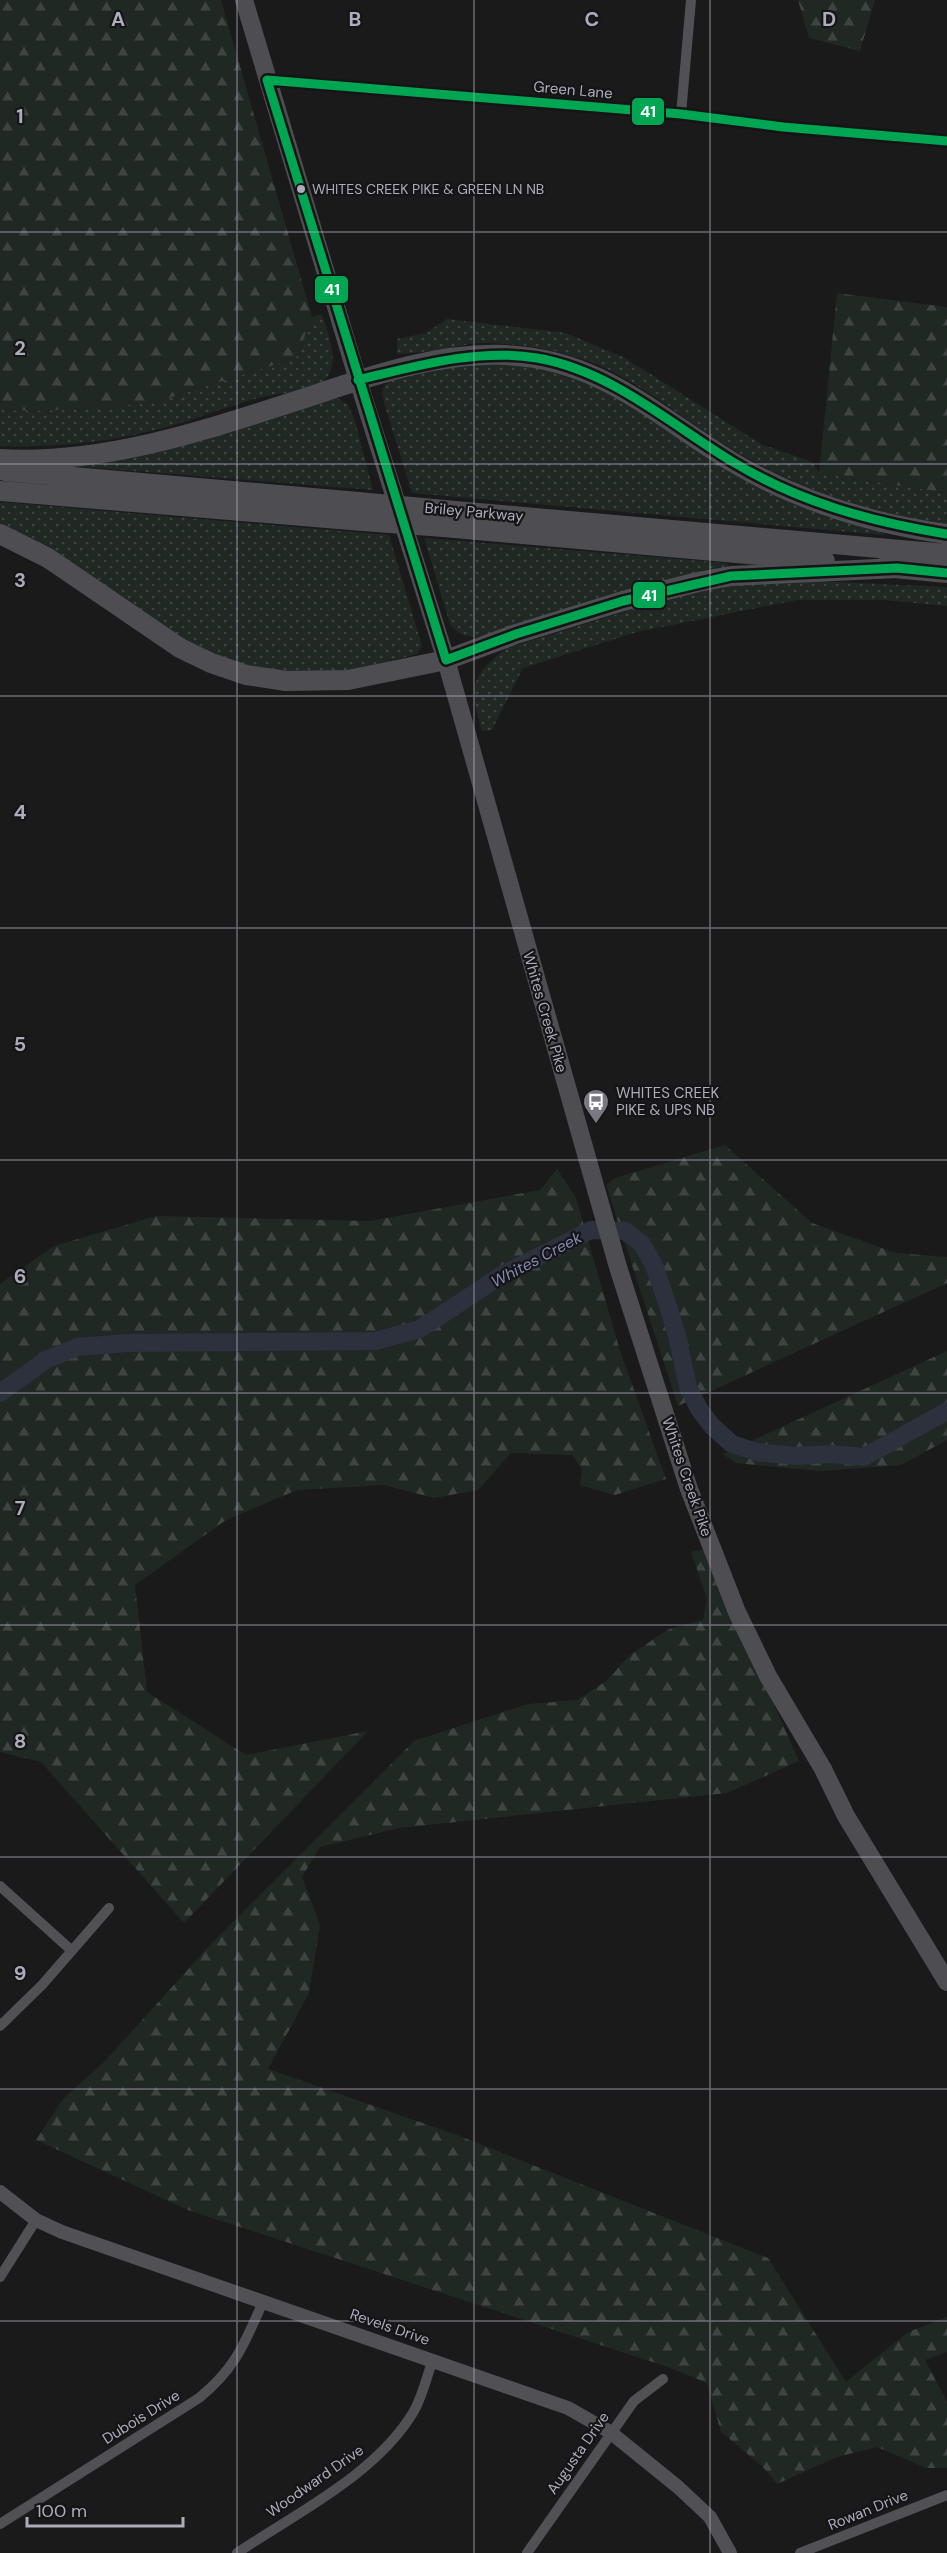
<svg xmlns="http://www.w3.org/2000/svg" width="947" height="2553" viewBox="0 0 947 2553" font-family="'DM Sans',sans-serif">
<defs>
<pattern id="grass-dots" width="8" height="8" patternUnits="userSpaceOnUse" patternTransform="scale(1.5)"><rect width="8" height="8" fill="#202824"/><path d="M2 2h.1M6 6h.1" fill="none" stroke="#3e4442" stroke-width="1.8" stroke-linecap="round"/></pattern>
<pattern id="forest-firs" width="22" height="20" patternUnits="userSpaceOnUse" patternTransform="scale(1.5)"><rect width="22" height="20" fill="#202824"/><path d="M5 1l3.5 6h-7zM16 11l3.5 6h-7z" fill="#3e4442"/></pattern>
</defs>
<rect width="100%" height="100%" fill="#1a1a1b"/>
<!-- grass -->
<path fill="url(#grass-dots)" d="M322 314C328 336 342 363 323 382 310 397 284 391 267 396 232 404 198 419 163 428 110 442 54 448 0 446V410L41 411 153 403 296 358 312 317Z
M447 319 566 333 625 358 761 444 812 462 819 473 947 493V525C863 513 786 484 714 438 667 407 624 369 569 355 541 347 511 343 483 343 468 343 453 348 438 350 424 352 411 353 397 354V339L426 333Z
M459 362H526L588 379 719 461 886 529 884 535 412 493 385 406C384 401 381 394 383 388 390 373 443 366 459 362Z
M335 397 348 405 355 421 373 490 72 466Z
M0 502 389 535 422 646 417 654 348 671 319 674 261 669 210 655 0 527Z
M424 538 727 563 729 570 497 634C478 637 463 641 450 624Z
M792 580 947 587V606L883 600H797L637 632 523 668 492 730 482 731C469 687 470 676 507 648L673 597 732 585Z"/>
<!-- forest -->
<path fill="url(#forest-firs)" d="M0 0H221L312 317 296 358 153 403 41 411 0 410Z
M798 0H875L860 51 809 38Z
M837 293 947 307V493L819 473Z
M725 1145 812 1223 896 1253 947 1257V1283L678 1406 606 1185 615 1178Z
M557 1169 576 1198 620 1351 666 1479 615 1495 580 1485 582 1469 572 1455 511 1453 478 1490 434 1498 384 1485 297 1490 226 1520 135 1585 147 1692 246 1755 368 1731 184 1923 41 1762 0 1752V1284L54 1246 156 1216 370 1221 540 1190Z
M947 1351V1440L901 1465 821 1471 736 1463 723 1454Z
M705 1549 799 1761 727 1793 399 1828 320 1847 302 1877 320 1925 309 1993 268 2069 457 2135 768 2258 846 2382 908 2332 947 2317V2352L925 2360 947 2402V2468H926L877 2447 837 2457 777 2484 762 2466 721 2432 707 2383 668 2367 188 2210 36 2140 63 2099 104 2062 212 1943 414 1741 528 1704 577 1700 605 1682 630 1655 669 1629 703 1620 707 1599 691 1552Z"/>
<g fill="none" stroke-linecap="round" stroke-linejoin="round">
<!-- river -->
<path stroke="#2d303d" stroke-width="18" d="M0 1393 46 1360 77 1347 127 1343 375 1341 420 1329 502 1275 591 1230 625 1231 642 1244 654 1265 668 1306 677 1336 688 1387 699 1409 712 1426 732 1444 757 1452 796 1456 831 1454 864 1457 947 1411"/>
<!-- minor -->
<path stroke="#505055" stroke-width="10" d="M267 80 681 114 783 127 947 141
M681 114 691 0
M0 1886 71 1950
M0 2026 42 1985 109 1908
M0 2277 36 2220
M0 2524 199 2398C236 2368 244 2344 263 2302
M237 2553C296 2513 377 2474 414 2411 423 2395 427 2376 433 2359
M527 2553 634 2401 663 2379
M800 2553 947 2495"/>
<!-- tertiary -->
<path stroke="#505055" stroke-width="14" d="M0 2192 36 2220 62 2232 568 2408 610 2432 678 2487 710 2517 730 2553"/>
<!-- primary -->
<path stroke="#4e4d51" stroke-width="18" d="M244 0 358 380 446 660 618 1267 689 1489 737 1612 768 1676 823 1769 846 1816 947 1982"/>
<!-- motorway -->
<path stroke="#4e4d51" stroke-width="20" d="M0 459C102 465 203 431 299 400 365 378 435 352 505 355 603 359 655 416 734 463 799 501 872 524 947 534
M5 471 358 502
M0 491 363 521
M455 511 947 554
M444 527 825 561
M0 534 48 558 180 648 211 663 246 675 286 681 348 680 446 660 516 634 623 601 698 582 731 576 897 568
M884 567 947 573"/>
<!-- motorway-bridge -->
<path stroke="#4e4d51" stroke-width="20" d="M358 502 455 511
M363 521 444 527"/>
<defs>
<path id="bus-1" d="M947 141 783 127 681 114 267 80 446 660 516 634 623 601 731 576 897 568 947 573
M358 380C416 366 478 348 537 358 612 371 670 424 733 462 799 502 871 522 947 534"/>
</defs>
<!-- bus-1 casing -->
<use href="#bus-1" stroke="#151417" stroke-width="14"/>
<!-- bus-1 -->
<use href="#bus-1" stroke="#00a651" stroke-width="9"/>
</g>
<!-- grid -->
<path fill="none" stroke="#adacbb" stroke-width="1.5" stroke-opacity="0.55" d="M237 0V2553M474 0V2553M710 0V2553M0 232H947M0 464H947M0 696H947M0 928H947M0 1160H947M0 1393H947M0 1625H947M0 1857H947M0 2089H947M0 2321H947"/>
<!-- icons -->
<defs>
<symbol id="bus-pin" viewBox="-11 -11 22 30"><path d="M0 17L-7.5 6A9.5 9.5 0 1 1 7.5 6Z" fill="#7a7983" stroke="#151417"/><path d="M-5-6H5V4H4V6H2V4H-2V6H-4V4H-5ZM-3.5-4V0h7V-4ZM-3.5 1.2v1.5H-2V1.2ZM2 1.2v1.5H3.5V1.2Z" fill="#fff"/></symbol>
</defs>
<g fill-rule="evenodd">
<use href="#bus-pin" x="581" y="1087" width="30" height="40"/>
</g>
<!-- markers -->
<circle fill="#adacbb" stroke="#151417" stroke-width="2" cx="301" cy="189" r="5"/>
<g text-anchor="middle" stroke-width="4.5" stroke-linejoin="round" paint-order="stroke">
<!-- bus labels -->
<g font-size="14" fill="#adacbb" stroke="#151417" text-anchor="start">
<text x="312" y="194">WHITES CREEK PIKE &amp; GREEN LN NB</text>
</g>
<!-- street labels -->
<g font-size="15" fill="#adacbb" stroke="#151417">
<text transform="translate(573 90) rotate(5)" y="5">Green Lane</text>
<text transform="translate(474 512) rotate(5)" y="5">Briley Parkway</text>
<text transform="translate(545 1012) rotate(74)" y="5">Whites Creek Pike</text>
<text transform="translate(687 1477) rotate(71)" y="5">Whites Creek Pike</text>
<text transform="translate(390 2327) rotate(19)" y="5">Revels Drive</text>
<text transform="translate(141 2417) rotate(-32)" y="5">Dubois Drive</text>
<text transform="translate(578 2453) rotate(-55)" y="5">Augusta Drive</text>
<text transform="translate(315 2481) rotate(-35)" y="5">Woodward Drive</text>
<text transform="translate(868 2510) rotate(-22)" y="5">Rowan Drive</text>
</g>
<!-- poi labels -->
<g font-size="15" fill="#adacbb" stroke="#151417" text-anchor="start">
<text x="616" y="1098">WHITES CREEK<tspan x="616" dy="17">PIKE &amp; UPS NB</tspan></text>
</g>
<!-- water labels -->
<g font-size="16" font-style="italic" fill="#848bb5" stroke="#151417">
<text transform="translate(536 1259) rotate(-28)" y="6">Whites Creek</text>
</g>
</g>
<g font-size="20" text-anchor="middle" font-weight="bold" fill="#adacbb" stroke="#151417" stroke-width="4.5" stroke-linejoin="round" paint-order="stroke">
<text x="118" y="26">A</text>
<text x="355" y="26">B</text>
<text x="592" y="26">C</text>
<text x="829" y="26">D</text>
<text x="20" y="123">1</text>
<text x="20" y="355">2</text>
<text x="20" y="587">3</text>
<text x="20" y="819">4</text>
<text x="20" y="1051">5</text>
<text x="20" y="1283">6</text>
<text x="20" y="1515">7</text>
<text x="20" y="1748">8</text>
<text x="20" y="1980">9</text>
</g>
<g stroke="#151417" stroke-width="2">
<rect x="631" y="97" width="34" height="29" rx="6" fill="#00a651"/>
<rect x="314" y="275" width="35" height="29" rx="6" fill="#00a651"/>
<rect x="632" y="581" width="34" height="28" rx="6" fill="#00a651"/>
</g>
<g font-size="16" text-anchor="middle" font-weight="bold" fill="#fff">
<text x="648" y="117">41</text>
<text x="332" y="295">41</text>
<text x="649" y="601">41</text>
</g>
<!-- scale -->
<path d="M27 2517v9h156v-9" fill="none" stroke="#adacbb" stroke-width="3"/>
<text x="36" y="2517" font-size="18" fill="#adacbb" stroke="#151417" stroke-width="4.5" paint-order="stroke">100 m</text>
</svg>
